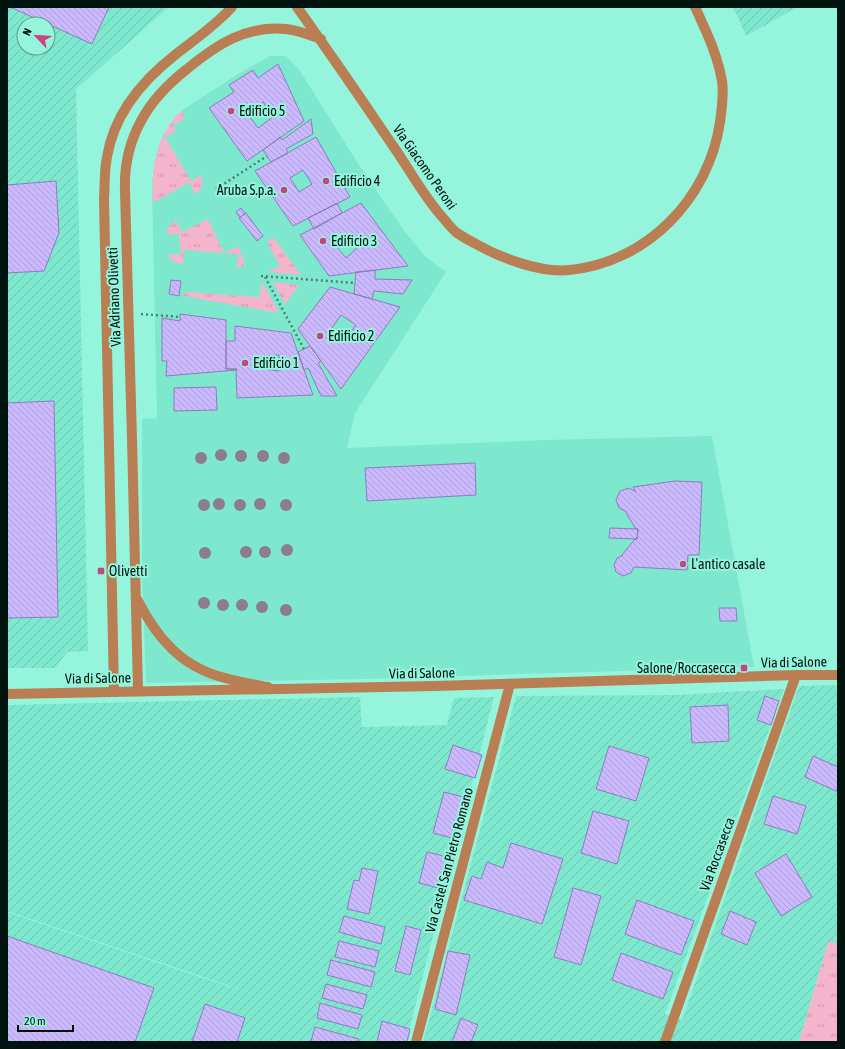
<svg xmlns="http://www.w3.org/2000/svg" width="845" height="1049" viewBox="0 0 845 1049" font-family="'Asap Condensed',sans-serif">
<defs>
<pattern id="industrial-furrows" width="10" height="10" patternUnits="userSpaceOnUse"><rect width="10" height="10" fill="#7ee8ce"/><path d="M-1 1l2-2M0 10L10 0M9 11l2-2" fill="none" stroke="#6bc6b0"/></pattern>
<pattern id="grass-tufts" width="24" height="20" patternUnits="userSpaceOnUse"><rect width="24" height="20" fill="#f4b4cb"/><path d="M3 7l-1-3M5 7V3M7 7l1-3M15 17l-1-3M17 17v-4M19 17l1-3" fill="none" stroke="#cf9aad"/></pattern>
<pattern id="building-back-hatch" width="6" height="6" patternUnits="userSpaceOnUse"><rect width="6" height="6" fill="#cbb9fe"/><path d="M-1 5l2 2M0 0l6 6M5-1l2 2" fill="none" stroke="#ad9ed8"/></pattern>
</defs>
<rect width="100%" height="100%" fill="#95f4dc"/>
<!-- built -->
<path fill="#7ee8ce" d="M270 56H286L300 71 359 165 405 232 425 256 446 272 355 413 347 448 544 440 712 436 754 667 364 679 146 683 142 578V419L157 418 152 186 155 160 159 146 163 137 176 116 181 111 238 74Z"/>
<!-- industrial -->
<path fill="url(#industrial-furrows)" fill-rule="evenodd" d="M7 7H169L76 89 88 651 67 652 55 668H7ZM24 24H48V48H24Z
M732 7H797L746 36 737 15Z
M838 685V943H828L799 1042H423L516 696 676 695 784 689 665 1014 682 1020 799 686Z
M360 697 362 727 447 725 454 698 494 697 406 1042H7V912L206 979 254 994 7 911V705Z"/>
<!-- grass -->
<path fill="url(#grass-tufts)" d="M181 111 185 118 173 126 176 131 165 137 191 181 201 175C204 183 202 190 195 194L189 182 153 203C151 170 156 134 181 111Z
M208 219 224 253 238 246 244 261V264L241 267H237L238 254 184 250 183 264C176 263 171 261 168 255L181 254 179 234H167C167 228 170 224 176 221L182 232Z
M273 237 301 275 268 272 280 266 267 242Z
M273 282 299 285 285 304Z
M261 283 265 287 279 313 184 296V292L260 297Z
M828 942 838 943V1042H799Z"/>
<!-- building -->
<path fill="url(#building-back-hatch)" stroke="#8d7cbd" fill-rule="evenodd" d="M10 7H109L92 44Z
M278 64 304 121 247 161 209 108 234 92 229 85 253 70 258 78ZM263 102 273 117 258 128 247 113Z
M311 119 313 134 286 149 288 153 271 162 263 150 280 137 282 140Z
M316 137 350 197 293 226 255 171ZM303 170 312 184 299 192 290 178Z
M56 181 59 233 44 271 7 273V185Z
M337 203 342 213 314 229 308 218Z
M361 203 408 266 329 276 300 235ZM349 234 359 246 346 258 336 246Z
M241 208 245 213 240 218 236 212Z
M246 213 263 236 257 241 239 218Z
M375 270V279L412 280 403 294 374 291 372 299 354 294 356 272Z
M171 280 181 281 179 296 169 294Z
M330 287 400 307 341 389 298 329ZM341 315 356 325 344 341 330 331Z
M180 314 226 320V369H236L237 370 166 376 167 361H162V318L180 321Z
M235 326 291 333 313 395 237 398 236 369H226V341H235ZM279 355V371L263 369 264 356Z
M310 346 321 361 318 363 337 396H321L308 368 304 370 298 352Z
M216 387 217 410 174 411V388Z
M54 401 58 617 7 618V403Z
M475 463 476 495 367 501 365 468Z
M675 481 702 482 699 555H688L687 570 634 567 631 573 623 576 616 572 614 565 617 558 623 555H622L635 539H637L638 529H636L626 513 627 512 619 508 616 500 620 491 629 488 636 492 633 487Z
M610 528 638 529 637 539 609 538Z
M719 608H736L737 621H720Z
M765 696 779 701 771 725 757 720Z
M728 705 729 741 692 743 690 707Z
M453 745 482 755 475 778 445 769Z
M609 746 649 758 636 801 596 789Z
M813 756 838 767V787L836 791 805 777Z
M444 792 467 798 456 839 433 833Z
M773 796 806 806 797 834 764 824Z
M593 811 629 821 617 864 581 853Z
M511 843 563 859 542 924 464 900 472 876 481 879 487 862 503 868Z
M427 852 455 859 446 890 419 883Z
M786 854 812 897 781 916 755 873Z
M362 868 378 871 369 914 347 909 354 880 359 881Z
M573 888 601 896 581 965 554 957Z
M637 900 694 921 681 955 625 934Z
M730 911 756 922 747 945 721 934Z
M344 916 385 927 381 944 339 932Z
M406 926 421 930 410 975 395 971Z
M7 936 154 988 135 1042H7Z
M339 941 379 951 375 967 335 957Z
M448 951 470 955 456 1015 435 1009Z
M621 953 673 972 663 999 612 980Z
M331 960 375 972 371 987 327 975Z
M326 984 367 995 363 1009 322 998Z
M320 1003 362 1015 358 1029 317 1018Z
M205 1004 245 1018 237 1042H192Z
M461 1018 478 1025 471 1042H452Z
M382 1021 410 1029 407 1042H377Z
M315 1027 359 1039 358 1042H315L311 1041Z"/>
<g fill="none" stroke-linecap="round" stroke-linejoin="round">
<!-- path -->
<path stroke="#4a8274" stroke-width="2.5" stroke-dasharray="2 3" stroke-linecap="butt" d="M216 189 267 156
M261 276 355 283
M265 277 304 349
M141 314 180 317"/>
<!-- minor -->
<path stroke="#b97e53" stroke-width="10" d="M297 7C329 52 360 97 391 143 409 168 423 196 444 219 448 224 452 229 457 233 463 237 470 241 476 244 501 258 540 273 569 270 647 263 709 198 720 122 722 108 724 94 722 81 719 63 713 47 706 31 702 23 699 15 695 7
M137 599C157 638 181 667 225 678 239 682 253 684 268 687
M138 691 132 439 125 191C124 166 129 143 141 121 152 100 168 84 187 69 216 45 246 25 286 29 298 30 309 35 321 39
M114 692 104 199C105 185 104 171 107 157 114 114 143 80 175 55 194 40 216 25 232 7
M416 1042 510 684
M665 1042 796 675"/>
<!-- tertiary -->
<path stroke="#b97e53" stroke-width="10" d="M7 694 435 686 796 675H838"/>
</g>
<!-- trees -->
<g fill="#8b7d8e">
<circle cx="221" cy="455" r="6"/>
<circle cx="241" cy="456" r="6"/>
<circle cx="263" cy="456" r="6"/>
<circle cx="201" cy="458" r="6"/>
<circle cx="284" cy="458" r="6"/>
<circle cx="219" cy="504" r="6"/>
<circle cx="260" cy="504" r="6"/>
<circle cx="204" cy="505" r="6"/>
<circle cx="240" cy="505" r="6"/>
<circle cx="286" cy="505" r="6"/>
<circle cx="287" cy="550" r="6"/>
<circle cx="246" cy="552" r="6"/>
<circle cx="265" cy="552" r="6"/>
<circle cx="205" cy="553" r="6"/>
<circle cx="204" cy="603" r="6"/>
<circle cx="223" cy="605" r="6"/>
<circle cx="242" cy="605" r="6"/>
<circle cx="262" cy="607" r="6"/>
<circle cx="286" cy="610" r="6"/>
</g>
<!-- markers -->
<g fill="#ca4280" stroke="#95f4dc" stroke-width="1.5">
<circle cx="231" cy="111" r="4"/>
<circle cx="326" cy="181" r="4"/>
<circle cx="284" cy="190" r="4"/>
<circle cx="323" cy="241" r="4"/>
<circle cx="320" cy="336" r="4"/>
<circle cx="245" cy="363" r="4"/>
<circle cx="683" cy="564" r="4"/>
<rect x="97" y="567" width="8" height="8" rx="2"/>
<rect x="740" y="664" width="8" height="8" rx="2"/>
</g>
<g text-anchor="middle" stroke-width="4" stroke-linejoin="round" paint-order="stroke">
<!-- poi labels -->
<g font-size="14" fill="#01130f" stroke="#95f4dc" text-anchor="start">
<text x="239" y="116">Edificio 5</text>
<text x="334" y="186">Edificio 4</text>
<text x="276" y="195" text-anchor="end">Aruba S.p.a.</text>
<text x="331" y="246">Edificio 3</text>
<text x="328" y="341">Edificio 2</text>
<text x="253" y="368">Edificio 1</text>
<text x="691" y="569">L'antico casale</text>
<text x="109" y="576">Olivetti</text>
<text x="736" y="673" text-anchor="end">Salone/Roccasecca</text>
</g>
<!-- street labels -->
<g font-size="14" fill="#01130f" stroke="#95f4dc">
<text transform="translate(425 167) rotate(55)" y="5">Via Giacomo Peroni</text>
<text transform="translate(114 297) rotate(-92)" y="5">Via Adriano Olivetti</text>
<text transform="translate(794 662) rotate(-1)" y="5">Via di Salone</text>
<text transform="translate(422 673) rotate(-1)" y="5">Via di Salone</text>
<text transform="translate(98 678) rotate(-1)" y="5">Via di Salone</text>
<text transform="translate(717 854) rotate(-70)" y="5">Via Roccasecca</text>
<text transform="translate(449 860) rotate(-75)" y="5">Via Castel San Pietro Romano</text>
</g>
</g>
<!-- border -->
<rect width="845" height="1049" fill="none" stroke="#01130f" stroke-width="16"/>
<!-- north arrow -->
<g transform="translate(36 36) rotate(295)"><circle r="19" fill="#95f4dc" stroke="#5a9a8a"/>
<path d="M0-3L7 15L0 10L-7 15Z" fill="#ca4280"/>
<text y="-6" font-size="11" font-weight="bold" text-anchor="middle" fill="#01130f">N</text>
</g>
<!-- scale -->
<path d="M18 1025v6h55v-6" fill="none" stroke="#01130f" stroke-width="2"/>
<text x="24" y="1025" font-size="12" fill="#01130f" stroke="#95f4dc" stroke-width="3" paint-order="stroke">20 m</text>
</svg>
